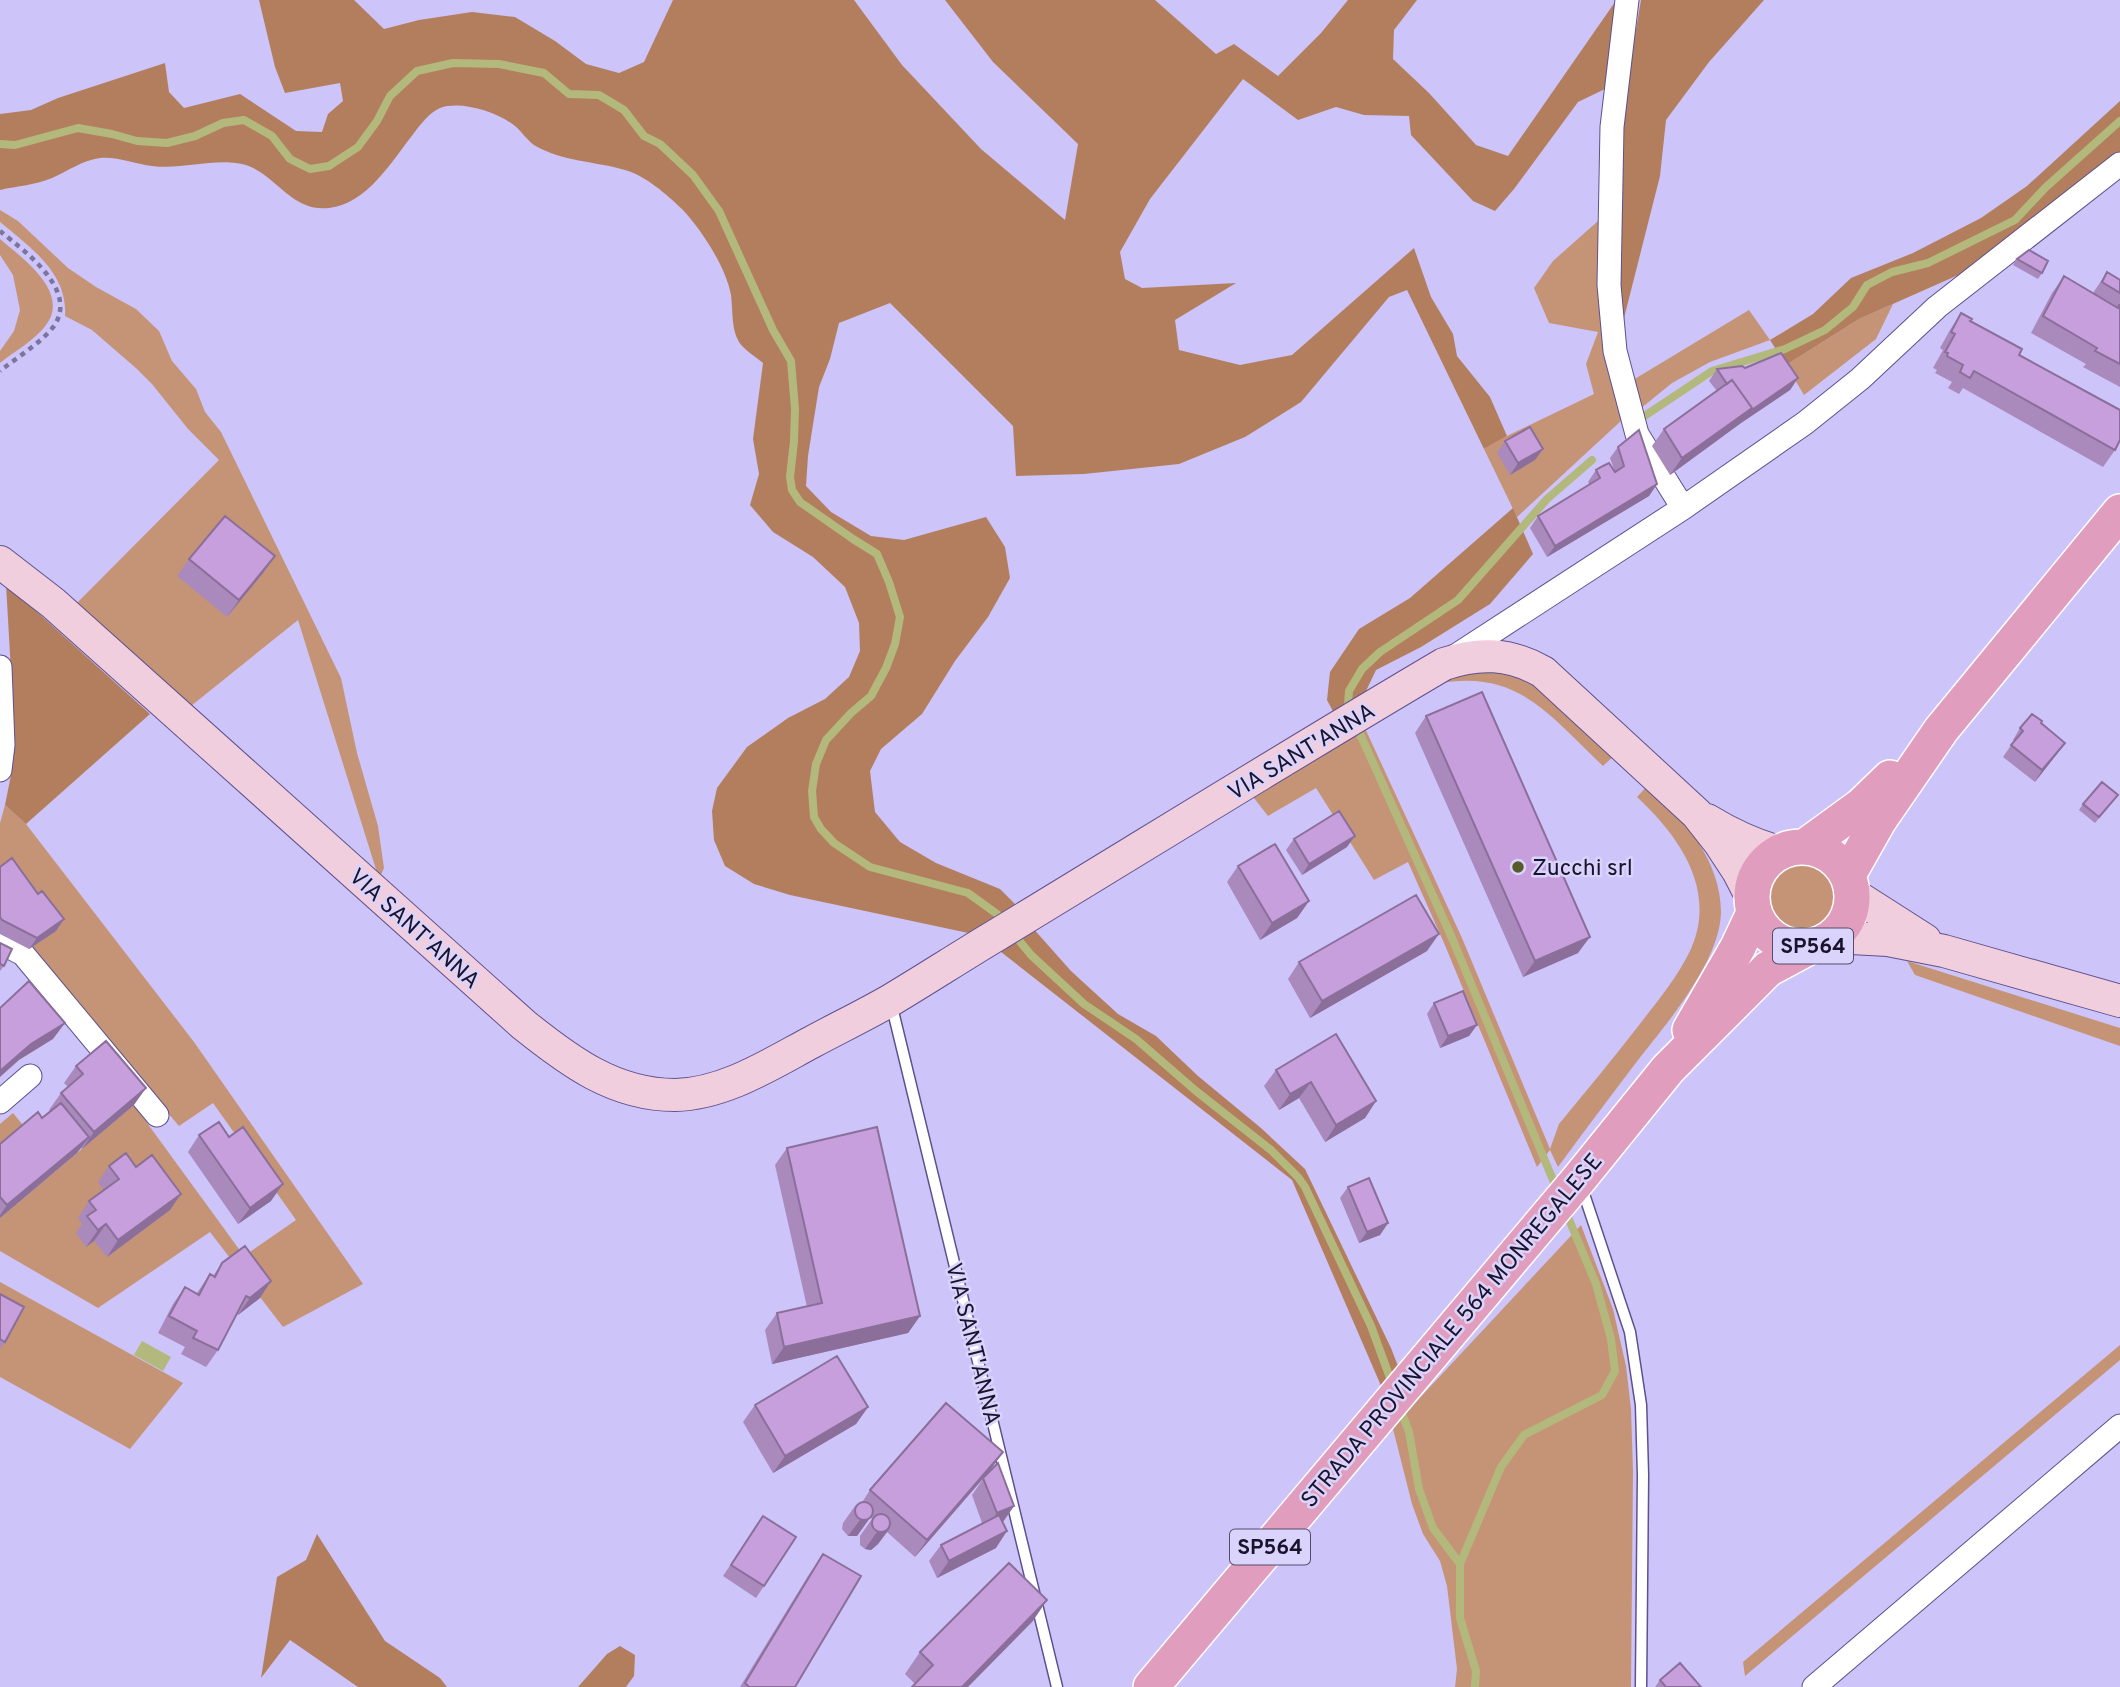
<svg xmlns="http://www.w3.org/2000/svg" width="2120" height="1687" viewBox="0 0 2120 1687" font-family="Overpass,sans-serif">
<rect width="100%" height="100%" fill="#cdc4fa"/>
<!-- green -->
<path fill="#c59476" d="M0 210 18 221 68 268 96 287 136 309 159 331 172 361 196 389 205 412 221 432 341 678 357 753 378 826 384 868 379 879 298 620 191 706 77 603 219 460 188 429 152 384 137 369 92 330 65 316C68 273 30 247 0 222Z
M1598 221 1602 321 1622 420 1517 517 1484 449 1507 436 1594 394 1586 364 1598 332 1549 323 1534 288 1553 261Z
M0 239C22 258 71 292 46 325 35 340 15 351 0 363V351L14 331 20 310 13 275 0 255Z
M1893 304 1876 339 1804 395 1786 365 1859 319Z
M1749 310 1770 340 1710 362 1672 383 1640 409 1633 380Z
M1470 670 1507 672 1532 682 1616 754 1603 766C1549 715 1518 668 1436 684Z
M1363 724 1462 938 1550 1149 1559 1124C1587 1090 1616 1055 1643 1020 1660 998 1677 977 1689 953 1719 892 1680 837 1637 797L1649 784C1683 817 1721 861 1721 912 1720 963 1665 1025 1635 1064 1609 1098 1583 1133 1558 1167L1550 1150 1537 1167 1444 943 1408 862 1374 880 1316 788 1268 816 1250 793Z
M5 805 26 824 194 1042 363 1284 283 1327 210 1232 98 1308 0 1251V1218L134 1105 244 1256 296 1220 213 1103 179 1126 29 949 0 872V823Z
M1770 897a33 33 0 1 1 66 0a33 33 0 1 1-66 0Z
M1907 961 2120 1028V1046L1915 975Z
M13 1113 26 1129 0 1151V1124Z
M1581 1225 1613 1309 1626 1366 1631 1409 1633 1471 1631 1687H1455L1457 1669 1447 1586 1440 1561 1423 1534 1412 1504 1393 1429 1414 1404Z
M0 1282 183 1383 130 1449 0 1377Z
M2120 1345V1360L1745 1676 1743 1662Z"/>
<!-- forest -->
<path fill="#b37e5d" d="M259 0H354L384 29 419 20 472 12 515 17 555 41 586 64 619 73 644 62 673 0H854L902 65 981 149 1065 220 1078 144 993 62 945 0H1155L1216 54 1234 44 1278 76 1321 33 1348 0H1417L1394 30 1393 59 1429 93 1476 145 1508 156 1615 2 1613 38 1605 89 1578 102 1514 189 1495 211 1473 201 1411 135 1409 116 1364 115 1336 107 1298 120 1243 79 1150 199 1120 252 1125 279 1142 288 1236 283 1175 320 1179 350 1240 365 1292 355 1414 248 1431 297 1453 334 1457 356 1490 397 1507 436 1484 449 1407 290 1389 297 1301 402 1245 437 1179 464 1084 474 1016 476 1013 426 890 303 839 323 830 359 819 387 808 456 806 486 831 512 871 536 904 540 986 517 1005 547 1010 578 988 617 955 661 922 714 881 749 870 771 875 812 900 842 936 863 1000 889 1017 906 973 934 790 895 754 884 725 866 714 840 712 811 717 788 747 747 788 718 825 699 849 677 860 651 859 623 845 587 813 557 773 532 750 505 759 474 753 439 763 363C756 357 744 350 739 342 731 329 733 310 731 295 726 267 701 229 682 209 666 194 646 176 625 170 595 161 562 162 534 145 527 140 522 132 515 126 499 113 462 100 440 108 430 112 420 125 414 133 392 161 367 204 329 208 289 212 276 172 242 164 212 158 182 170 152 166 136 164 116 156 100 158 83 160 68 171 52 178 36 185 17 186 0 190V114L31 110 58 98 165 63 169 92 184 108 240 94 296 131 322 132 328 114 343 101 340 83 285 93 275 67Z
M1641 0H1764L1709 62 1666 120 1660 176 1623 322C1619 270 1617 218 1619 166 1621 110 1632 55 1641 0Z
M2120 101V154L1974 268 1859 319 1786 365 1770 340 1813 314 1851 278 1913 253 1981 218 2027 186Z
M1513 508 1533 554 1490 604 1421 647 1376 670 1366 691 1335 715 1327 700 1330 672 1359 629 1410 598Z
M6 584 150 714 26 824 5 805 11 775 14 725Z
M1031 926 1071 971 1118 1014 1156 1036 1198 1076 1261 1128 1305 1169 1391 1348 1398 1366 1382 1388 1292 1180 996 948Z
M317 1534 385 1641 440 1678 447 1687H358L290 1640 261 1678 277 1577 306 1560Z
M620 1646 635 1655 634 1676 626 1687H578L607 1654Z"/>
<!-- water -->
<path fill="#b3b97c" d="M142 1341 171 1357 163 1371 134 1355Z"/>
<g fill="none" stroke-linecap="round" stroke-linejoin="round">
<!-- stream -->
<path stroke="#b3b97c" stroke-width="8" d="M0 144 15 145 78 128 112 134 137 141 167 143 195 136 223 123 244 120 272 136 290 159 310 169 329 166 358 147 377 121 390 96 417 71 453 63 499 64 544 73 569 94 599 95 624 110 644 136 660 144 693 175 719 211 773 330 791 361 795 409 794 441 790 477 792 490 800 502 853 539 877 554 889 582 900 617 895 644 886 668 871 696 851 713 826 740 816 764 812 791 814 817 821 829 834 843 870 867 968 893 997 914 1005 923
M1643 417 1712 371 1785 349 1825 330 1853 307 1867 285 1892 272 1928 263 2015 220 2046 187 2120 121
M1352 713 1348 705 1349 691 1362 669 1380 652 1458 600 1547 499 1592 460
M1356 725 1452 938 1558 1192
M1013 933 1031 955 1084 1004 1136 1039 1196 1091 1271 1150 1298 1177 1305 1187 1371 1326 1393 1386
M1399 1405 1409 1432 1419 1489 1433 1528 1460 1564V1618L1476 1671 1475 1687
M1460 1564 1501 1467 1524 1435 1602 1395 1615 1371 1611 1339 1596 1284 1565 1210"/>
<defs>
<path id="lane" d="M891 1003 1057 1687
M1581 1185 1630 1332 1641 1405 1643 1475 1641 1687"/>
<path id="street" d="M1627 0 1612 127 1609 285 1615 351 1637 434 1683 508
M1454 657 1683 508 1805 423 1860 379 1937 307 2120 164
M0 667 3 745 0 770
M0 942 23 954 157 1115
M0 1102 30 1076
M1814 1687 2120 1426"/>
<path id="secondary" d="M0 562 53 603 524 1025C569 1061 614 1095 675 1095 724 1094 769 1065 812 1042 838 1028 865 1015 891 1000 926 979 960 957 995 936 1145 845 1293 753 1444 664 1479 652 1510 653 1543 672L1697 814 1719 842 1738 871 1752 898
M1707 820C1730 834 1753 845 1779 852
M1853 894 1925 940
M1833 937 1888 940 1944 951 2120 1001"/>
<path id="primary" d="M1806 846 1861 806 1890 778
M1752 897a50 50 0 1 1 100 0a50 50 0 1 1-100 0Z
M1848 875 1879 820 1941 730 2120 512
M1690 1030 1738 947 1754 913
M1151 1687 1579 1179 1668 1069 1768 969 1807 948"/>
</defs>
<!-- lane casing -->
<use href="#lane" stroke="#5e518d" stroke-width="13"/>
<!-- street casing -->
<use href="#street" stroke="#5e518d" stroke-width="25"/>
<!-- secondary casing -->
<use href="#secondary" stroke="#5e518d" stroke-width="34"/>
<!-- primary casing -->
<use href="#primary" stroke="#fff" stroke-width="38"/>
<!-- path -->
<path stroke="#7b749c" stroke-width="4.5" stroke-dasharray="5 5" stroke-linecap="butt" d="M0 231C27 253 87 296 47 334 33 348 15 359 0 371"/>
<!-- lane -->
<use href="#lane" stroke="#fff" stroke-width="10"/>
<!-- street -->
<use href="#street" stroke="#fff" stroke-width="23"/>
<!-- secondary -->
<use href="#secondary" stroke="#f0cede" stroke-width="32"/>
<!-- primary -->
<use href="#primary" stroke="#e19dbe" stroke-width="35"/>
</g>
<!-- wall -->
<path fill="#aa89bd" d="M2017 259 2042 273 2038 279 2013 265Z
M2107 272 2120 280V387L2083 367 2086 364 2031 333 2052 293 2064 276 2093 293Z
M1961 313 1970 321 2019 355 2115 450 2103 467 1963 388 1959 394 1948 388 1952 382 1935 373 1937 370 1933 368 1943 350 1940 348 1950 330Z
M1745 368 1798 378 1790 390 1741 423 1670 475 1652 446 1664 429 1717 391 1709 381 1717 369Z
M1505 441 1535 460 1510 475 1497 453Z
M1618 447 1657 484 1649 496 1547 557 1530 528 1538 516 1590 485 1588 482 1596 470 1615 472 1610 458Z
M275 556 263 573 227 617 177 576 189 559Z
M1426 716 1578 953 1523 977 1415 733Z
M2041 723 2065 743 2035 782 2003 757 2014 741 2013 740 2020 728Z
M2118 795 2095 823 2079 810 2083 804Z
M1294 839 1347 847 1302 875 1286 850Z
M1238 866 1309 901 1297 918 1260 940 1227 882Z
M0 867 56 931 29 949 0 934Z
M0 943 4 966 0 971Z
M1427 951 1310 1018 1288 979 1299 962Z
M1434 1003 1477 1025 1469 1036 1440 1048 1427 1014Z
M76 1066 134 1105 82 1149 81 1148 77 1153 0 1218V1144L42 1118 50 1111 49 1110 61 1093 68 1087 64 1083Z
M1276 1070 1376 1101 1365 1118 1325 1142 1299 1098 1279 1110 1264 1086Z
M199 1135 271 1201 238 1224 188 1152Z
M787 1148 920 1316 908 1333 772 1364 765 1330 777 1313 807 1307 775 1165Z
M109 1166 170 1210 107 1257 94 1241 86 1247 76 1233 82 1224 78 1218 89 1201 104 1191 98 1182Z
M1348 1187 1388 1223 1380 1235 1359 1243 1340 1198Z
M222 1263 260 1298 238 1315 237 1314 218 1350 206 1367 181 1354 185 1347 158 1333 173 1304 185 1287 197 1293 210 1274 213 1276Z
M0 1294 5 1342 0 1349Z
M755 1405 868 1407 856 1424 773 1473 743 1422Z
M1003 1452 991 1469 1014 1506 1003 1522 996 1548 937 1578 929 1561 941 1545 982 1523 972 1495 983 1479 915 1557 887 1532 878 1544 871 1550 865 1549 860 1545V1536L872 1519 870 1517 857 1536H848L842 1529 843 1523 855 1506 863 1501 870 1490Z
M763 1516 764 1586 756 1598 723 1576Z
M823 1554 795 1687H740L808 1576Z
M1047 1600 1032 1622 915 1684 905 1674 920 1652Z
M1660 1680 1701 1687H1655Z"/>
<!-- shaded-wall -->
<path fill="#8b6f9a" d="M1798 378 1790 390 1741 423 1670 475 1682 458 1752 408Z
M1543 449 1535 460 1510 475 1518 463Z
M1657 484 1649 496 1547 557 1555 546Z
M275 556 263 573 227 617 239 600Z
M2065 743 2057 754 2035 782 2042 770Z
M1355 836 1347 847 1302 875 1309 864Z
M1309 901 1297 918 1260 940 1272 923Z
M64 919 56 931 29 949 37 938Z
M1439 934 1427 951 1310 1018 1322 1001Z
M1590 937 1578 953 1523 977 1535 961Z
M65 1023 53 1039 19 1060 0 1077V1071L31 1044Z
M1477 1025 1469 1036 1440 1048 1448 1036Z
M1311 1082 1299 1098 1279 1110 1290 1094Z
M146 1088 134 1105 82 1149 94 1132Z
M1376 1101 1365 1118 1325 1142 1336 1125Z
M89 1137 77 1153 0 1218V1215L7 1205Z
M283 1184 271 1201 238 1224 250 1208Z
M181 1194 170 1210 107 1257 118 1240Z
M1388 1223 1380 1235 1359 1243 1367 1232Z
M106 1224 94 1241 86 1247 98 1230Z
M271 1281 260 1298 238 1315 250 1298Z
M920 1316 908 1333 772 1364 784 1347Z
M868 1407 856 1424 773 1473 785 1456Z
M1003 1452 991 1469 915 1557 927 1540Z
M1014 1506 1002 1523 985 1530 997 1513Z
M872 1515 857 1536H848L860 1520Z
M890 1528 878 1544 871 1550 865 1549 877 1532Z
M1007 1531 996 1548 937 1578 949 1561Z
M1047 1600 1032 1622 968 1687H962Z"/>
<!-- building -->
<path fill="#c69fdc" stroke="#8b6f9a" stroke-width="2" d="M2029 250 2048 261 2042 273 2017 259Z
M2107 272 2120 280V293L2102 282Z
M2064 276 2118 308 2119 305H2120V364L2095 351 2097 348 2043 316Z
M1961 313 1972 319 1970 321 2022 349 2019 355 2120 410V440L2115 450 1974 371 1970 378 1960 372 1963 365 1947 356 1948 353 1945 352 1955 334 1951 332Z
M1781 353 1798 378 1749 412 1752 408 1732 380 1727 384 1717 369 1742 366 1745 368Z
M1732 380 1752 408 1682 458 1664 429Z
M1530 427 1543 449 1518 463 1505 441Z
M1639 430 1657 484 1555 546 1538 516 1600 478 1596 470 1603 466 1609 463 1615 472 1624 466 1618 447Z
M225 516 275 556 239 600 189 559Z
M1482 692 1590 937 1535 961 1426 716Z
M2032 714 2042 721 2041 723 2065 743 2042 770 2011 745 2023 731 2020 728Z
M2102 782 2118 795 2099 817 2083 804Z
M1339 811 1355 836 1309 864 1294 839Z
M1275 844 1309 901 1272 923 1238 866Z
M12 858 38 894 42 891 64 919 37 938 2 920 0 917V867Z
M1416 895 1439 934 1322 1001 1299 962Z
M0 943 12 949 4 966 0 964Z
M29 981 65 1023 31 1044 0 1071V1008Z
M1463 991 1477 1025 1448 1036 1434 1003Z
M1336 1034 1376 1101 1336 1125 1311 1082 1290 1094 1276 1070Z
M106 1041 146 1088 94 1132 61 1093 83 1074 76 1066Z
M61 1103 89 1137 7 1205 0 1197V1144L38 1112 42 1118Z
M219 1122 229 1137 243 1127 283 1184 250 1208 199 1135Z
M877 1127 920 1316 784 1347 777 1313 822 1303 787 1148Z
M126 1153 136 1167 152 1155 181 1194 118 1240 106 1224 98 1230 87 1216 96 1210 89 1201 119 1179 109 1166Z
M1369 1178 1388 1223 1367 1232 1348 1187Z
M245 1246 271 1281 250 1298 246 1296 218 1350 193 1338 197 1331 169 1316 185 1287 199 1295 210 1274 215 1277 222 1263Z
M0 1294 24 1307 5 1342 0 1339Z
M837 1356 868 1407 785 1456 755 1405Z
M946 1403 1003 1452 927 1540 870 1490Z
M998 1463 1014 1506 997 1513 983 1478Z
M855 1511a9 9 0 1 1 18 0a9 9 0 1 1-18 0Z
M872 1523a9 9 0 1 1 18 0a9 9 0 1 1-18 0Z
M999 1515 1007 1531 949 1561 941 1545Z
M763 1516 796 1537 764 1586 731 1565Z
M823 1554 861 1576 795 1687H749L745 1683Z
M1009 1563 1047 1600 962 1687H912L933 1665 920 1652Z
M1680 1663 1701 1687H1666L1660 1680Z"/>
<!-- markers -->
<circle fill="#585b29" stroke="#dad3fc" stroke-width="2.5" cx="1518" cy="867" r="7"/>
<g text-anchor="middle" stroke-width="5" stroke-linejoin="round" paint-order="stroke">
<!-- shield labels -->
<g fill="#dad3fc" stroke="#534d6a" stroke-width="2">
<rect x="1773" y="928.5" width="80" height="35" rx="5"/>
<rect x="1230" y="1529.5" width="80" height="35" rx="5"/>
</g>
<g font-size="21" font-weight="bold" fill="#19142c">
<text x="1813" y="953">SP564</text>
<text x="1270" y="1554">SP564</text>
</g>
<!-- street labels -->
<g font-size="23" fill="#19142c" stroke="#dad3fc">
<text transform="translate(1301 751) rotate(-31)" y="8">VIA SANT'ANNA</text>
<text transform="translate(415 928) rotate(42)" y="8">VIA SANT'ANNA</text>
<text transform="translate(1451 1330) rotate(-50)" y="8">STRADA PROVINCIALE 564 MONREGALESE</text>
<text transform="translate(974 1344) rotate(76)" y="8">VIA SANT'ANNA</text>
</g>
<!-- poi labels -->
<g font-size="23" fill="#19142c" stroke="#dad3fc" text-anchor="start">
<text x="1532" y="875">Zucchi srl</text>
</g>
</g>
</svg>
